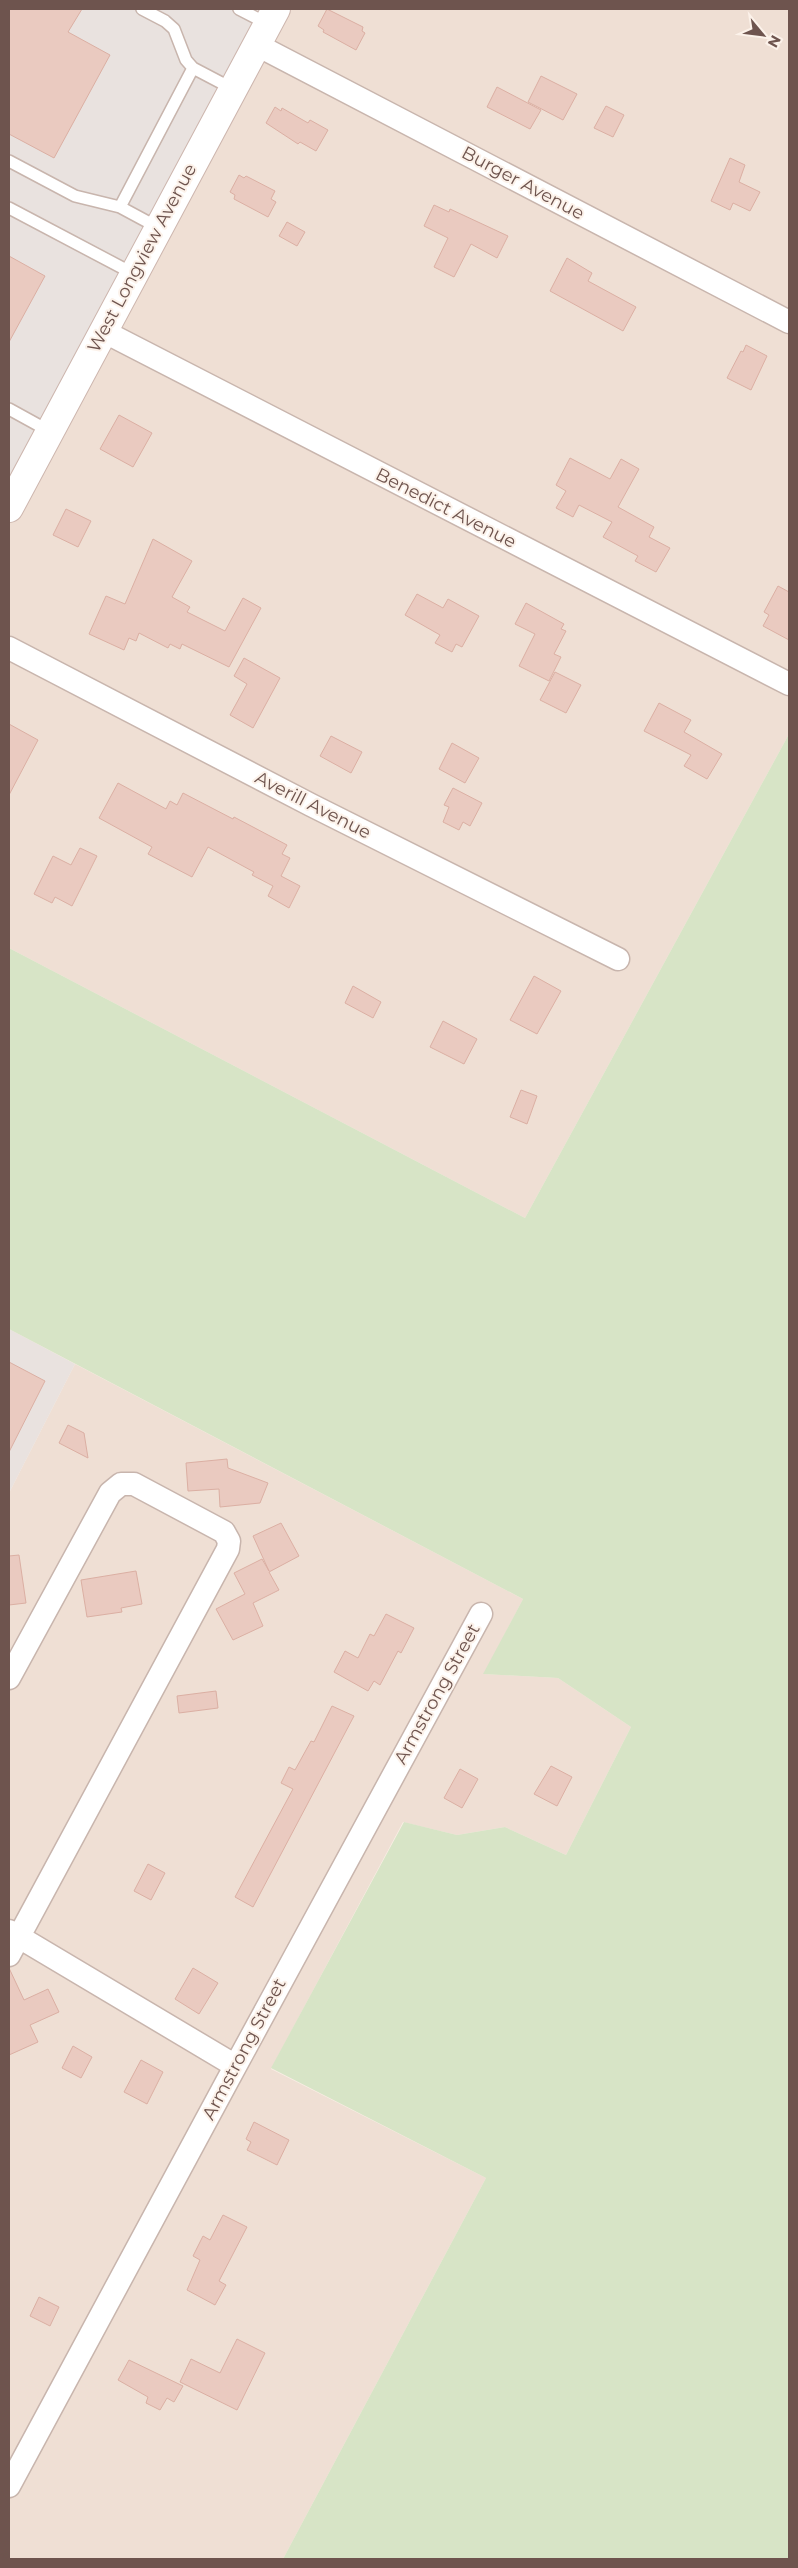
<svg xmlns="http://www.w3.org/2000/svg" width="798" height="2568" viewBox="0 0 798 2568" font-family="Montserrat,sans-serif">
<rect width="100%" height="100%" fill="#f9eee5"/>
<!-- residential -->
<path fill="#efdfd4" d="M263 9H789V734L525 1218 9 948V488Z
M75 1364 523 1599 484 1674 558 1678 631 1727 566 1855 505 1827 457 1835 403 1822 271 2069 486 2178 283 2559H9V1493Z"/>
<!-- industrial -->
<path fill="#e9e2df" d="M9 9H263L9 488Z
M9 1329 75 1364 9 1493Z"/>
<!-- green -->
<path fill="#d7e4c6" d="M789 734V2559H283L486 2178 271 2068 404 1822 457 1835 505 1827 566 1855 631 1727 558 1678 483 1674 523 1599 9 1329V948L525 1218Z"/>
<!-- building -->
<path fill="#eacac0" stroke="#dbafa3" d="M9 9H82L68 32 110 55 54 158 9 134Z
M327 9 363 27 362 31 365 33 356 50 323 32 324 30 318 26Z
M541 76 577 94 563 120 528 102Z
M497 87 541 110 530 129 487 107Z
M606 106 624 115 613 137 594 128Z
M275 107 281 111 282 108 308 123 310 120 328 130 316 151 300 142 298 144 266 123Z
M730 158 745 165 739 182 760 192 750 211 733 203 730 210 711 201Z
M239 175 244 178 246 176 275 191 271 199 276 202 268 217 234 199 235 195 230 192Z
M434 205 449 212 450 209 508 236 497 258 471 244 454 277 434 267 448 238 424 226Z
M287 222 305 232 297 246 279 236Z
M9 256 45 276 9 342Z
M567 258 592 273 588 281 636 307 623 331 550 291Z
M746 345 767 356 751 390 727 378 741 351 743 352Z
M119 415 152 433 133 467 100 449Z
M570 458 610 479 621 459 639 469 618 507 654 527 649 537 670 548 656 572 635 561 638 556 603 537 612 522 579 505 573 517 556 508 566 491 556 485Z
M66 509 91 521 78 547 53 535Z
M153 539 192 561 172 597 190 607 187 612 225 631 243 598 261 608 229 667 182 644 180 649 170 644 168 648 139 633 136 641 129 638 124 650 89 634 106 596 125 604Z
M778 586 789 592V640L763 626 769 615 764 612Z
M417 594 443 608 448 599 479 616 462 647 456 644 452 652 435 643 440 635 405 615Z
M526 603 564 624 561 629 566 631 554 654 561 657 549 681 519 666 535 634 515 624Z
M244 658 280 678 253 728 230 715 247 684 234 676Z
M555 672 581 685 566 713 540 700Z
M659 703 691 720 684 732 722 754 707 779 684 766 691 755 644 731Z
M9 724 38 740 9 795Z
M331 736 362 752 351 773 320 756Z
M452 743 479 758 465 783 439 769Z
M118 783 166 809 170 801 177 805 183 793 233 819 234 817 287 845 282 854 290 858 281 876 300 886 289 908 268 896 273 886 252 875 254 872 208 847 192 877 148 854 152 847 99 818Z
M453 788 482 803 470 826 463 822 459 830 443 822 449 807 444 805Z
M80 848 97 856 72 906 55 897 52 903 34 894 53 856 71 865Z
M534 976 561 991 537 1034 510 1020Z
M353 986 381 1002 373 1018 345 1003Z
M443 1021 477 1039 464 1064 430 1047Z
M521 1090 537 1096 527 1124 510 1117Z
M9 1362 45 1381 9 1452Z
M68 1425 84 1433 88 1458 59 1443Z
M227 1459 228 1468 268 1483 260 1503 220 1507 219 1489 188 1491 186 1463Z
M281 1523 299 1556 269 1572 279 1590 253 1603 263 1626 233 1640 216 1609 245 1594 234 1573 262 1559 269 1571 253 1536Z
M19 1555 26 1603 9 1605V1556Z
M136 1571 142 1604 121 1608 122 1612 87 1617 81 1580Z
M386 1614 414 1628 401 1653 398 1651 380 1685 374 1681 368 1691 334 1672 345 1651 358 1658 370 1634 374 1636Z
M216 1691 218 1708 179 1713 177 1696Z
M332 1706 354 1716 253 1907 235 1897 293 1789 281 1783 289 1767 295 1770 311 1741 314 1742Z
M551 1766 572 1777 557 1806 534 1794Z
M460 1769 478 1779 462 1808 444 1798Z
M148 1864 165 1873 151 1900 134 1891Z
M9 1968 24 2000 48 1989 59 2012 30 2025 38 2042 9 2055Z
M193 1968 218 1983 199 2014 175 1999Z
M73 2046 92 2057 81 2078 62 2068Z
M141 2060 163 2072 147 2104 124 2092Z
M254 2122 289 2140 277 2165 247 2150 251 2142 246 2139Z
M223 2215 247 2227 219 2281 226 2285 215 2305 187 2290 200 2260 193 2256 203 2236 210 2240Z
M39 2297 59 2307 50 2326 30 2316Z
M237 2339 265 2353 237 2410 180 2382 191 2359 220 2373Z
M129 2360 183 2386 174 2402 167 2398 160 2410 146 2403 148 2397 118 2380Z"/>
<g fill="none" stroke-linecap="round" stroke-linejoin="round">
<defs>
<path id="lane" d="M142 9 165 21 174 29 186 60 193 68 233 89
M239 9 268 24
M9 161 75 196 120 207 159 228
M120 207 193 68
M9 208 134 274
M9 409 49 431"/>
<path id="street" d="M257 45 789 322
M103 331 789 684
M9 648 311 805 618 959
M9 1678 110 1493 121 1484H134L224 1532 229 1541 228 1549 9 1955
M9 1931 234 2065
M9 2486C166 2195 322 1904 481 1614"/>
<path id="secondary" d="M9 508 276 9"/>
</defs>
<!-- lane casing -->
<use href="#lane" stroke="#c8b5ad" stroke-width="14"/>
<!-- street casing -->
<use href="#street" stroke="#c8b5ad" stroke-width="25"/>
<!-- secondary casing -->
<use href="#secondary" stroke="#cdb6ae" stroke-width="30"/>
<!-- lane -->
<use href="#lane" stroke="#fff" stroke-width="11"/>
<!-- street -->
<use href="#street" stroke="#fff" stroke-width="22"/>
<!-- secondary -->
<use href="#secondary" stroke="#fff" stroke-width="28"/>
</g>
<g text-anchor="middle" stroke-width="4" stroke-linejoin="round" paint-order="stroke">
<!-- street labels -->
<g font-size="18" fill="#6e544e" stroke="#fcf2ea">
<text transform="translate(523 183) rotate(28)" y="6">Burger Avenue</text>
<text transform="translate(142 258) rotate(-62)" y="6">West Longview Avenue</text>
<text transform="translate(446 508) rotate(27)" y="6">Benedict Avenue</text>
<text transform="translate(313 805) rotate(27)" y="6">Averill Avenue</text>
<text transform="translate(437 1694) rotate(-61)" y="6">Armstrong Street</text>
<text transform="translate(244 2049) rotate(-62)" y="6">Armstrong Street</text>
</g>
</g>
<!-- border -->
<rect width="798" height="2568" fill="none" stroke="#6e544e" stroke-width="20"/>
<!-- north arrow -->
<g transform="translate(763 35) rotate(119)" stroke="#fcf2ea" stroke-width="4" paint-order="stroke">
<path d="M0-4L9 19L0 12L-9 19Z" fill="#6e544e"/>
<text y="-8" font-size="14" font-weight="bold" text-anchor="middle" fill="#6e544e">N</text>
</g>
</svg>
